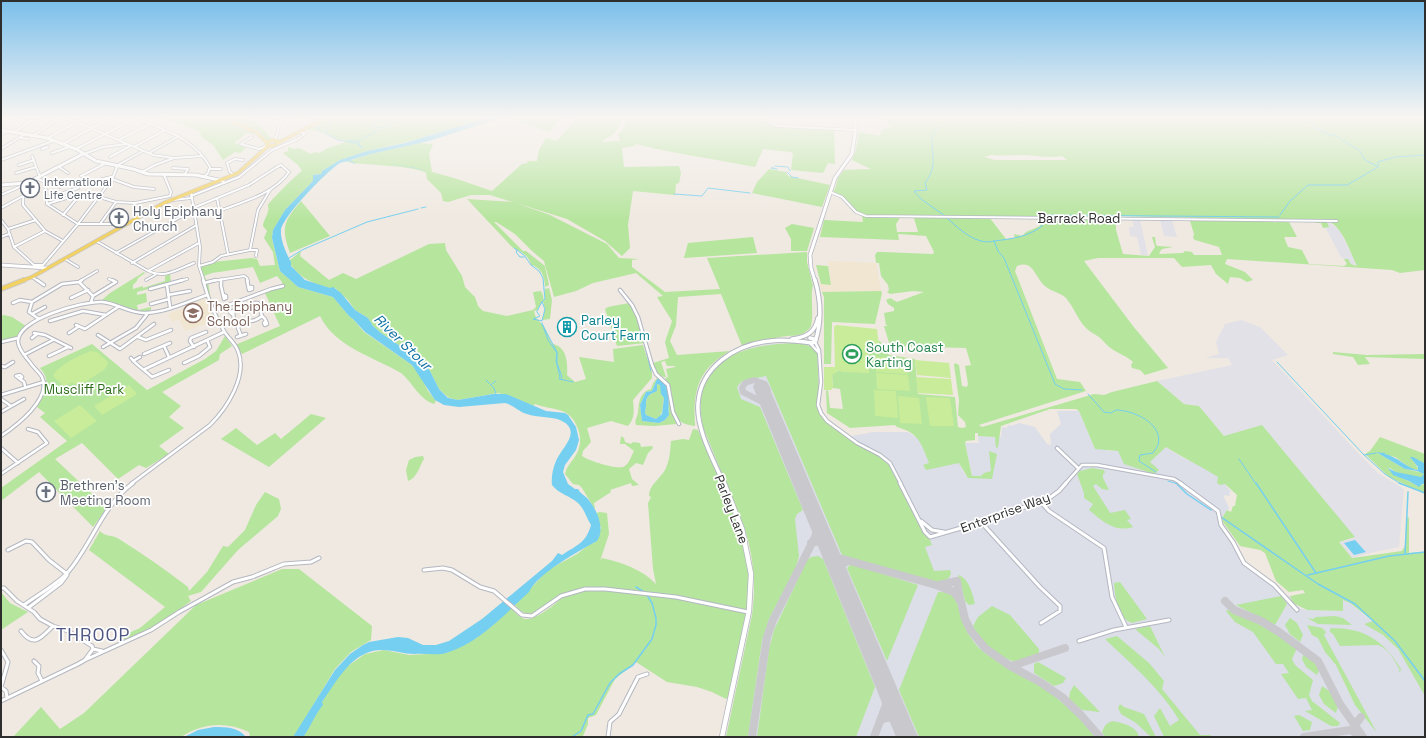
<svg xmlns="http://www.w3.org/2000/svg" width="1426" height="738" viewBox="0 0 1426 738" font-family="'Space Grotesk',sans-serif">
<rect width="100%" height="100%" fill="#efe9e1"/>
<!-- industrial -->
<path fill="#e3e1e8" d="M1132 219 1140 220 1148 256 1141 255 1137 237 1130 236 1129 227H1134Z
M1160 220H1172L1177 237 1164 236Z
M1327 222 1330 223 1340 231 1357 266 1351 264 1346 259H1344L1341 257 1325 227H1329Z
M1241 320 1260 327 1288 355 1272 360 1354 449 1378 473 1404 489 1399 547 1374 552 1352 558 1339 542 1355 537 1224 436 1199 406 1184 404 1157 381 1232 365 1228 358H1205L1219 354 1216 342 1225 324Z"/>
<!-- education -->
<path fill="#f0e6d1" d="M828 261 876 263 881 291 822 292 819 284 831 285Z
M208 297 218 320 185 331 179 319 172 322 168 314 198 303V300Z"/>
<!-- airport -->
<path fill="#dcdee8" d="M797 343 811 346 817 353 819 389 817 405 820 415 826 421 847 437 873 432H908L920 440 929 463H959L966 476 972 475 965 443H979L978 436 1001 437 1002 427 1007 428 1008 425 1011 426 1019 423 1035 427 1047 444 1051 445 1050 434 1061 424 1057 411H1079L1095 449H1105L1108 451H1118L1149 462 1166 447 1183 458 1196 463 1219 477 1231 492 1229 493 1230 496 1223 495 1229 508 1222 518 1221 525 1233 542 1242 560 1265 578 1284 596H1290L1293 603 1302 609 1307 610 1343 611V599L1350 603 1373 622 1365 624 1383 635 1398 649 1413 673 1425 689V737H726L752 615 754 597V575L751 549 746 533 708 440 700 412 748 348 771 344Z"/>
<!-- green -->
<path fill="#b6e59e" fill-rule="evenodd" d="M163 118H246L244 121 250 122 252 118 266 132 272 140H266L260 135 247 133 234 143 246 148 240 153 235 152 223 160 214 146 202 137 199 131Z
M328 118H485L410 141 367 151 340 160 322 171 321 174 313 175V181L285 210 273 230 272 239 280 271 298 287 333 297 349 316 353 319 364 332 412 365 421 377 428 391 436 401 434 404C419 399 413 383 401 373 374 357 335 347 320 316L242 354 235 345 280 326 264 291 282 284V282L277 276 260 283 253 267 212 273 204 276 208 282 211 300 228 337 213 311 199 266 213 262 252 258 257 259 260 266 275 265 273 252 264 238 267 231 263 226C263 221 267 217 268 211 269 208 268 208 268 205 269 202 297 174 302 171L298 165 283 153 288 151V147L295 149 299 148 311 154 315 152 319 153 328 148 346 142C343 140 339 140 336 139 325 134 319 129 307 131L308 129Z
M510 118H562L549 132Z
M577 118H619L618 119 622 120 615 133 601 142 620 141 618 134 621 132 628 118H764L774 125 834 129 835 164 828 163 823 173 791 170 793 154 791 152 763 149 755 167C715 159 675 154 636 144L634 146 622 148 624 167 679 166 681 173 679 183 676 184 675 195 633 191 628 225 630 248 622 256 605 241 567 219 490 195H471L448 202 443 201 441 193 427 179 426 173 422 171C397 164 371 166 346 162L371 154 419 143 433 144 429 154 432 172 454 178 492 191 522 164 528 163 527 161H537L539 150 546 138 557 141Z
M885 118H1425V270L1400 273 1392 270 1227 259 1225 264 1245 272 1253 280 1247 282 1240 278 1230 277 1228 284 1216 274 1211 265 1182 267 1174 258H1098L1084 261 1133 326 1168 368 1145 375 1140 370 1132 368 1131 365 1133 362C1127 356 1119 354 1112 349 1107 346 1104 341 1099 337 1095 334 1090 332 1086 328 1080 323 1073 306 1066 298 1060 292 1051 292 1045 286 1035 277 1033 259 1017 266L1015 271 1057 379 1080 382 1086 391 979 425 982 427 1094 394 1104 395 1112 392 1157 381 1184 404 1199 406 1224 436 1262 425 1355 537 1339 542 1352 558 1402 551 1406 544V519L1408 517 1409 518V553L1425 552V696L1398 649 1383 635 1364 624 1373 621 1350 603 1343 600V611L1307 610 1293 603 1290 596 1305 593 1303 590 1289 592 1276 581 1265 553 1260 550 1240 546 1223 522 1222 518 1227 510 1231 512 1233 506H1235L1237 495 1225 484 1220 485 1217 483 1218 477C1201 466 1183 458 1166 447L1150 462 1159 470 1154 474 1124 464 1118 451 1095 449 1079 411 1076 409H1050L1001 426 998 447 996 448 995 437 978 436V433H975V440L966 441 965 443 972 476H981L984 473 991 471 989 451 997 454 992 479 968 478 959 463 926 470 923 465 929 463C921 443 919 433 897 427L895 425 850 428 827 413 826 391 828 390 830 408 843 409 840 389 833 388 832 374 840 370 869 373 868 349 879 345V341H880L889 355 915 359 918 394 955 397 958 427 962 428 966 427 965 422 958 415 959 400 954 365 955 363 959 365 962 386 967 387 968 384 965 366 971 365 966 348 890 346 884 326H888L886 325 884 313 894 311V308L888 304 886 300 890 298 897 302 924 292 913 291 890 294 887 292 889 290 888 285 881 276 879 263H876L875 255 877 252H882L933 254 934 252 926 236 899 234H898L899 240 820 237 824 220 863 222 862 215 856 211 846 199 835 195 833 190 835 189 838 178 844 170 871 169 852 160 856 150 859 132 879 136 883 129 890 128ZM991 155C1003 156 1014 155 1026 155 1039 156 1049 158 1062 156L1067 160H995L984 157ZM1116 216 1243 219 1244 221H1190L1194 234 1193 238 1195 240 1219 247 1222 255H1194L1192 252 1185 251 1183 253 1160 254 1159 253 1162 249 1173 247 1158 246 1156 245 1155 237H1152L1155 247 1149 256 1123 254 1116 230ZM989 217H1035L1040 226 1026 232 1022 236 1014 234 1015 238 1006 239ZM900 218H914L918 232H897L896 224ZM1273 219 1314 220 1316 223H1321L1323 228 1329 227 1327 222 1322 220C1342 221 1349 251 1357 266L1351 264 1348 259H1344L1347 264 1344 266 1309 264 1302 250 1288 247 1284 237H1297L1289 222 1277 221 1275 223Z
M769 169 786 172 788 176 830 185 822 207 752 193 757 182Z
M467 199 513 202 550 215 607 244 619 258 639 259 632 260V267L665 292 720 289 707 258 807 252V262L813 286C810 292 814 315 811 326 804 339 789 334 776 338 765 341 753 342 742 346L721 294 678 297 676 325 670 341 677 355 730 351C697 370 693 391 695 426 687 425 679 423 675 415L670 388 665 378 668 377 666 369 675 367V366H667L665 361 661 362 666 377H664L657 374 653 363 669 358 665 342 672 321 657 297 663 296 636 273 593 283 576 291 554 297 544 261 532 251 515 234 496 222H494L523 251H526L545 266 549 285 545 287C545 277 541 267 531 265 529 255 520 251 512 247Z
M301 201 330 236 290 253C281 228 283 222 301 201Z
M792 224 814 228 807 251H791V239L785 228Z
M753 237 757 253 684 258 688 243Z
M445 243 446 250 462 276 465 287 475 297 478 306 483 311 507 316 533 310 539 304 536 307 533 292 541 291 542 295V291L544 301 545 299V289L549 288 552 300 550 319 542 320 545 310 543 301 537 310 534 311 536 318 544 326 552 344C567 346 568 363 567 375L575 382 586 379 579 357 614 362 613 349 643 345 652 373V378L633 400C634 410 635 418 628 426L611 421 587 428 591 442 583 451 582 456C589 461 615 469 623 467 629 465 631 456 634 451L625 444H620L621 436 624 438 625 442 631 444 633 442 640 443 641 447 652 446 653 448 648 453 643 465 636 463 629 469 632 479 639 485 632 486 631 483 610 490 611 492 594 503 595 509 594 508 582 488 579 485 573 484 565 474C567 465 573 461 577 453 581 445 581 437 578 429 570 406 554 411 535 404L533 406 513 397 498 393 458 400 449 398 439 389 430 371 422 361 381 333 373 326 368 318 355 310 348 300 335 288C330 289 326 287 322 286 307 281 295 274 289 261L301 251 300 256 329 280 343 273 356 279 429 244Z
M816 265 828 266 831 285 821 284Z
M144 272 145 273 138 278 137 281 133 285V289L143 286V288L165 281V276L170 274 171 283 137 292V295L146 293 147 302 137 305 138 310 151 307V311C133 313 120 303 102 300L110 293Z
M881 291 882 293 875 324 832 322 831 364H824V297L822 292Z
M629 303 635 311 645 343 617 346 605 309 608 307Z
M4 315 12 317 26 326 15 338 1 341V316Z
M225 336 232 346 220 354 219 360 162 392 181 406 169 417 184 428 159 446 169 454 146 468 139 465 118 479 82 443 55 459 107 508 93 527 39 472 1 501V488L67 441 40 417 45 413 37 407C45 394 52 381 40 368L92 344 147 390 205 359 216 351Z
M793 343C801 343 812 344 817 353L819 389 817 405 820 415 826 421 839 431 861 447 878 455 889 465 924 533 930 540 932 545 925 547 934 571 950 570 951 574C947 582 944 582 936 583L842 555 766 376 742 381 737 387 741 399 760 407 803 510 797 514 795 519 799 556 796 567 769 619 762 641 748 737H726L752 615C756 586 754 561 746 533L703 427C689 361 739 345 793 343Z
M1333 352 1367 355 1425 354V359L1365 357 1370 364 1358 365 1353 357 1333 354Z
M658 377C673 383 668 399 672 412 673 416 676 419 676 424L654 426 636 425C634 421 637 418 638 413 639 404 639 392 651 389L653 383ZM657 379 663 381C672 392 667 402 669 415L665 420 659 423 642 421 640 405 646 392 652 391Z
M657 384 661 385V394L664 398C662 405 664 416 656 419L646 415C644 411 646 410 646 405 646 396 648 395 657 391Z
M311 414 326 418 269 467 221 439 236 428 257 445 275 433 281 439Z
M693 429 698 430C716 473 744 525 748 571 751 613 737 656 728 697L726 699 712 692 697 687 667 682 636 662 615 679 596 715 588 718V724L583 736 303 737C309 730 316 711 321 707L322 702 338 676 345 668 365 654 384 650 409 655 446 653 475 639 493 625 511 608C515 612 520 619 526 619 537 620 560 601 567 592 548 599 533 628 515 605L548 570 577 554 590 544 594 543 601 528 596 513 600 512 607 513 609 534 600 561 602 558C621 562 643 570 656 584L653 569 648 503 651 497 649 496C649 485 659 480 665 470 670 461 670 451 671 441L683 439 689 440Z
M1380 437 1425 454V464L1411 457 1419 470 1412 469 1395 457 1376 452 1405 469 1423 473 1424 474 1421 478C1414 478 1402 475 1396 472 1392 470 1392 468 1388 468 1395 478 1407 478 1417 486L1425 484V494L1389 477 1365 454 1370 451Z
M423 456 424 459C419 467 417 478 408 481L406 470 409 460 415 457Z
M1092 468 1104 470 1105 473 1103 474V478L1109 490 1102 489 1096 484 1093 486 1109 511 1110 513 1125 510 1131 519 1127 520 1133 527C1115 533 1102 521 1089 510L1093 504 1084 498V493L1077 474 1080 471Z
M265 492 279 499 281 509 278 516 238 550 201 592 188 596 191 601 161 623 125 640 122 636 140 628 165 607 89 550 100 531C107 538 112 534 119 539 143 554 166 570 188 587L189 591 207 572 223 546 228 547 245 530 256 505Z
M818 556 823 559 875 687 856 737H757L769 649 774 630 807 560 811 557Z
M851 564 918 585 887 661 847 568Z
M282 569H299L372 626 371 640 351 652 335 669 294 737H250L249 732C226 721 202 723 181 737H13L41 707 60 729 84 713 196 605Z
M958 575C969 578 973 595 975 604L969 605 965 601Z
M1120 582 1147 619 1132 623C1117 618 1115 596 1114 583Z
M1 592 10 603 28 612 1 630Z
M938 592C959 591 957 607 963 621 966 631 973 642 980 649 997 663 1017 671 1035 682 1058 697 1078 716 1096 737H919L899 690Z
M1281 596 1287 604 1275 625 1236 605Z
M992 606 1010 615 1039 649V654L1015 662C997 656 981 643 973 626L978 617Z
M1228 610C1253 620 1275 631 1296 646L1297 648 1292 659 1295 665 1313 680 1309 695 1312 701 1340 723 1338 726H1331L1305 711 1312 710 1306 698 1298 699 1281 674 1289 673 1283 664H1276L1253 632 1235 622 1226 611Z
M1335 616 1343 618 1352 625 1318 624 1307 618 1313 619 1316 617Z
M1290 618 1297 623 1303 635 1300 642 1290 634 1285 625Z
M1307 625 1322 628 1326 632 1324 635 1325 637 1377 733 1355 705 1336 665 1325 652 1318 638 1312 635Z
M1150 626 1165 657 1159 649 1135 629Z
M1332 628C1365 628 1384 641 1401 669L1400 672 1398 670H1400C1394 660 1389 649 1378 645L1340 646 1333 634 1330 632V629Z
M1117 636 1149 663 1164 681 1162 689 1200 735H1211L1210 737H1164L1154 716 1160 708 1170 726 1179 720C1161 689 1131 664 1105 639Z
M1304 652 1315 662 1319 670 1317 675 1306 667 1302 659Z
M1038 662 1066 678 1063 683 1054 686 1034 673V664Z
M1074 685 1100 712 1082 710 1069 699 1070 692Z
M1322 686 1332 693 1338 706 1336 713 1324 704 1319 695Z
M1120 704 1124 707 1144 714 1155 735 1154 737H1151L1136 723 1121 714 1118 708Z
M1299 715 1312 722 1310 730 1303 731 1294 716Z
M1113 721C1122 723 1137 726 1139 737H1106L1102 733C1104 726 1106 723 1113 721Z"/>
<!-- pitch -->
<path fill="#c9ec9a" d="M836 325 877 329 879 345 868 349 869 373 842 372 839 370 832 375 833 388 831 390H824V367H835L834 327Z
M91 351 97 352 108 362 107 366 104 370 83 383 76 384 71 383 64 386 53 376C57 366 80 355 91 351Z
M875 357 907 359 908 374 876 372Z
M915 360 949 363 951 378 917 375Z
M876 373 908 375 910 391 877 389Z
M916 377 951 379 953 395 918 393Z
M129 385 137 394 102 415 94 406Z
M874 390 896 391 898 418 875 416Z
M898 396 919 398 922 424 900 423Z
M926 397 950 398 954 426H930Z
M80 405 97 421 71 438 54 421Z"/>
<!-- water -->
<path fill="#75cff0" fill-rule="evenodd" d="M485 118H500L429 141 371 154 350 160 356 164H391L412 167 430 172 410 167 390 164H355L349 161C346 161 343 162 340 163 327 171 283 216 281 230 280 240 287 255 291 262V266L305 280 330 288 333 287 341 293 355 310 368 318 373 326 381 333 422 361 430 371 439 389 448 398 458 400 493 394H506L546 411 565 413 568 415 576 427 579 440 576 450 565 465 563 472 568 484 575 489H578C580 493 584 495 587 498 596 508 606 528 597 541 579 551 538 573 529 592 504 615 479 643 446 653 436 656 425 653 415 654 403 654 394 650 382 650 352 650 337 681 322 702L323 705C315 714 311 726 304 736L293 737 335 670 350 654 363 645 369 642 398 637 408 638 423 645H436L449 641 482 619 552 561 558 553 562 555C577 545 586 543 591 525 586 517 585 510 578 503 570 496 559 494 552 485 551 477 553 468 556 461 561 448 584 431 560 420 550 416 537 418 527 414 519 412 514 405 505 403L459 407 444 405 435 400 412 365 365 332 353 319 349 316 333 297 298 287 280 271 272 238 273 230 285 210 313 181V175L321 174 322 171 340 160 367 151 405 143Z
M657 379H661C673 391 667 401 669 415L665 420 659 423 642 421 640 405 646 392 652 391ZM657 384 660 385 661 394 664 398 662 414 656 419 646 415C644 411 646 410 646 405 646 396 648 395 657 391Z
M1376 452 1383 453 1384 452 1385 454C1398 457 1408 469 1418 470V467L1410 457H1413L1424 463 1425 484H1422L1419 487 1409 481 1393 475 1388 468 1396 472 1421 477 1424 474 1417 471 1405 469Z
M1355 540 1364 550 1366 552 1354 555 1344 543Z
M214 727C226 727 238 727 246 737H184L198 730Z"/>
<g fill="none" stroke-linecap="round" stroke-linejoin="round">
<!-- stream-far1 -->
<path stroke="#75cff0" stroke-width="1" d="M379 118 372 125 380 128
M1308 118 1316 128 1330 135 1336 136 1360 151 1365 160 1377 166
M329 124 325 133 338 140 356 143 363 148 358 143 359 141 381 128 404 118
M329 124 332 118
M319 127 318 130 321 132
M347 141H358
M932 142V137L938 127
M932 143C933 160 936 168 925 183L927 190 914 191 921 199 945 216
M775 166 788 167 790 171
M1378 166V162L1395 157 1425 155
M774 168H771L777 169
M787 172 792 177 798 178
M674 194 702 196 708 188 750 193
M421 208 426 207
M1280 215 1290 201 1308 185H1347L1378 167
M1041 217V215L1279 217
M947 218C959 229 977 246 994 241L998 251 1004 258 1055 384 1064 389 1082 390
M994 241C1011 239 1028 237 1042 226L1041 219
M514 248 524 255 531 265 539 271 543 278 544 289
M517 250 516 252 520 257H524
M289 258 302 250 367 222 418 209
M542 302 545 309 542 321 533 319 540 316 537 312Z
M542 302 545 299 544 289
M542 323 548 340 557 353 556 361 560 377 559 379 573 382
M542 324 557 352V363L562 377 561 379
M643 337 644 342
M645 346 651 371
M1277 362 1364 455
M486 380 494 388 496 394
M492 384 496 381
M1088 394 1104 412 1111 413 1116 410C1132 410 1164 423 1158 445 1157 447 1154 451 1153 453L1140 455 1139 461 1156 472
M1376 453 1364 455 1385 474 1401 484
M1239 459 1256 484
M1168 481 1178 484"/>
<!-- stream -->
<path stroke="#75cff0" stroke-width="1.5" d="M1176 483 1187 494 1211 510
M1256 483 1316 573
M1399 483 1425 493
M1221 517 1318 584 1355 604 1395 641 1425 681
M1405 554 1408 492
M1308 575 1389 556 1425 552
M636 587 644 592
M572 737 581 731 588 715 593 714 610 683 619 674 633 665 652 639 656 625V618L652 603 647 595"/>
<!-- taxiway-far1 -->
<path stroke="#c9c8cc" stroke-width="6" d="M768 405V390L765 384 754 380 745 383 742 388 743 392 766 404 769 408"/>
<!-- taxiway -->
<path stroke="#c9c8cc" stroke-width="8" d="M811 543 819 541 828 549
M827 544 832 554 839 558 936 585 954 592 961 602 965 619 971 631 985 648 1010 666 1040 682 1062 697 1081 715 1100 737
M839 574 840 565 848 561
M939 585 957 581 960 599
M1225 601 1234 610 1261 621 1279 632 1318 661 1340 704 1363 737
M1012 666 1065 648
M880 721C888 715 895 718 902 725
M1355 725 1361 717
M752 737 767 637 773 620 816 535 818 523
M874 737 886 705 885 684
M1304 737 1350 730 1360 735"/>
<!-- runway -->
<path fill="#c9c8cc" fill-rule="evenodd" d="M761 381 767 383 769 387 918 737H896L753 387 755 383Z"/>
<defs>
<path id="street-far2" d="M67 118 153 155 174 158 202 156
M136 118C165 131 193 137 210 167L208 173 204 177
M305 118 313 125
M764 118 772 124 779 126 855 130
M266 122 274 118
M1 125 14 118
M14 132 36 118
M1 135 7 131
M34 135 60 118
M252 137 241 144 259 149 267 146
M21 138 28 139
M48 138 77 122
M120 139 149 125
M275 140 282 118
M63 144 110 118
M134 147 165 130
M1 149 25 134
M42 149 48 147
M76 149 136 118
M52 153 69 147
M149 153 179 136
M84 154 103 147 127 144
M32 156 40 177
M110 157 130 146
M1 160 53 141
M19 165 34 160
M116 166 143 151
M59 167 68 173
M117 167 112 179 134 187 154 189
M173 168 188 169 184 175
M210 169H221
M142 172 155 165 174 158
M16 173 36 167
M234 175 230 172 227 163 235 159 243 160
M81 176 104 164
M36 178 45 182 47 204 78 224H126
M102 179 112 177
M45 182 56 181 60 187
M24 184 23 205 45 231 63 241
M191 192 200 247 199 266 204 281
M830 192 842 197 856 212 866 216 1337 221
M1 195 24 185
M191 196 239 177 272 150 296 140 305 134 301 132
M217 198 228 254
M46 199 78 188
M173 200 191 198
M47 204 70 197 89 194 116 202 135 203 170 196 171 192 164 175
M1 208 23 196
M193 208 249 185 277 167 281 165 289 172C274 194 243 202 219 211
M63 215 79 196
M1 220 8 229 14 247 34 265H43L78 224 112 179
M100 224 116 202
M8 229 36 220
M1 237 9 234
M96 241 148 271 199 243
M14 247 45 231
M250 250H257L256 256
M116 253 193 210
M65 259 78 267
M132 263 195 226
M199 266 213 262 221 256 250 250 258 210 270 190
M148 271C165 279 178 269 194 263
M32 277 38 281
M109 279 114 281
M146 280 155 275
M80 281 97 271
M179 281 187 279
M212 281 244 276 247 278 248 281
M221 281V279"/>
<path id="street-far1" d="M37 280 44 285
M112 280 116 282
M221 280V286L224 299 226 298V296L223 295
M247 280 249 290 252 289V287H249
M79 282 82 280
M204 283 216 280
M167 285 170 307
M150 289 183 280
M620 290 632 305 638 317 652 365 656 374 668 385 673 412 679 424
M168 295 190 291
M93 296 116 282
M71 298 88 290
M13 303 20 300 32 302
M255 303H258L259 306 255 305Z
M151 304 169 299
M213 311 271 289 283 286
M32 314 45 307
M232 314 230 312 233 311 234 321
M262 316 265 319 267 324 265 325 264 323 266 321
M39 319 29 312 32 302 62 284 79 282 93 296 91 302
M50 321 83 311 106 315
M241 322 238 328 241 336
M76 325 85 329 118 307
M221 325C226 323 232 321 237 321 247 321 254 323 262 316L259 306
M34 333 45 335 71 348
M69 333 78 327
M98 335 120 349 154 324
M138 337 146 340 171 330
M237 337 246 334
M32 338 37 334
M1 342 18 338
M815 342 819 350 821 382 818 405 821 413 827 421 857 443 880 455 890 463 901 484
M810 343 819 353
M164 346 169 357
M103 347 136 328 148 313
M194 347 190 341 191 338 206 332
M144 354 170 343
M24 355 53 340
M49 356 68 347
M131 358C137 366 145 370 152 377L169 370
M133 361 140 357
M184 363 199 356 210 347 207 340
M1 366 5 367 13 362
M145 369 224 332
M20 375 22 377 20 379 16 376Z
M20 379 24 382 25 386
M1 395 44 382
M1 399 11 406
M1 412 24 399
M1 436C16 426 52 399 42 377 40 373 35 369 32 365 27 358 19 351 18 342 17 319 83 301 102 302 117 303 130 314 146 313 167 312 187 302 207 295
M1 448 18 463
M1057 448 1078 468
M1 474 47 443 38 432 28 429
M131 484 210 425C227 408 248 376 238 351 236 344 228 338 224 331 214 315 208 298 203 280
M1065 484 1082 465H1097L1174 479 1182 484"/>
<path id="street" d="M900 483 925 532 930 537 975 524 1048 499 1059 491 1066 483
M1180 483 1218 511 1221 525 1233 542 1244 563 1274 585 1297 610
M1040 501 1049 511 1104 548 1112 597 1126 627
M921 521 932 530 944 532
M981 522 1040 587 1060 606V611L1041 623
M8 550 26 541 32 542 49 560 67 574
M424 570 443 568 452 570 480 587 494 591 522 615 532 616 561 596 585 589H605L676 597 748 612
M1 588H4L17 601 34 612 40 619 53 626 68 631 92 646 93 649
M24 605C36 596 59 583 68 572 92 544 102 506 133 483
M28 608 61 583 67 575
M21 631C34 648 41 638 53 626
M1079 641 1114 630 1169 620
M93 649 102 651
M1 650 8 662 1 687 6 691 7 698
M85 660 151 630 179 612 233 582 252 577 284 564 311 562 319 558
M34 661 39 666 38 673 42 681
M1 701 78 664 85 660 93 649
M608 737 610 722 619 714 638 677 647 674"/>
<path id="secondary-far2" d="M1 130 47 138 76 149 96 161 133 169 148 174 196 175 223 181
M1 185 27 183 83 154
M1 265 47 268
M815 281 811 268 810 255 835 178 852 154 855 134V118"/>
<path id="secondary-far1" d="M810 338 816 340
M792 339C806 337 815 333 818 318
M724 484C714 461 696 429 698 404 700 367 736 344 770 341 784 339 798 341 812 343L815 342C822 322 821 301 815 280"/>
<path id="secondary" d="M722 737 749 611 751 574 742 529 724 483"/>
<path id="primary-far1" d="M224 118 256 132 267 143
M273 140 278 141V143L272 146 267 145 268 142Z
M278 143 325 118
M21 281 32 277 164 203 238 173 268 146"/>
<path id="primary" d="M1 289 24 280"/>
</defs>
<!-- street-far2 casing -->
<use href="#street-far2" stroke="#b4b7c1" stroke-width="3.5"/>
<!-- street-far1 casing -->
<use href="#street-far1" stroke="#b4b7c1" stroke-width="4.5"/>
<!-- street casing -->
<use href="#street" stroke="#b4b7c1" stroke-width="5"/>
<!-- secondary-far2 casing -->
<use href="#secondary-far2" stroke="#b4b7c1" stroke-width="4.5"/>
<!-- secondary-far1 casing -->
<use href="#secondary-far1" stroke="#b4b7c1" stroke-width="5.5"/>
<!-- secondary casing -->
<use href="#secondary" stroke="#b4b7c1" stroke-width="6"/>
<!-- primary-far1 casing -->
<use href="#primary-far1" stroke="#c9c9c9" stroke-width="4.5"/>
<!-- primary casing -->
<use href="#primary" stroke="#c9c9c9" stroke-width="6"/>
<!-- street-far2 -->
<use href="#street-far2" stroke="#fff" stroke-width="2"/>
<!-- street-far1 -->
<use href="#street-far1" stroke="#fff" stroke-width="2.5"/>
<!-- street -->
<use href="#street" stroke="#fff" stroke-width="3"/>
<!-- secondary-far2 -->
<use href="#secondary-far2" stroke="#fff" stroke-width="3"/>
<!-- secondary-far1 -->
<use href="#secondary-far1" stroke="#fff" stroke-width="3.5"/>
<!-- secondary -->
<use href="#secondary" stroke="#fff" stroke-width="4.5"/>
<!-- primary-far1 -->
<use href="#primary-far1" stroke="#f2d163" stroke-width="3"/>
<!-- primary -->
<use href="#primary" stroke="#f2d163" stroke-width="4"/>
</g>
<!-- sky -->
<linearGradient id="sky" x2="0" y2="1"><stop stop-color="#7abfeb"/><stop offset="0.53" stop-color="#f8f5f2"/><stop offset="1" stop-color="#f8f5f2" stop-opacity="0"/></linearGradient>
<rect width="1426" height="221" fill="url(#sky)"/>
<!-- icons -->
<defs>
<symbol id="church-ring" viewBox="-11 -11 22 22"><circle r="9.5" fill="#fff" stroke="#6b7280" stroke-width="1.5"/><path d="M-1.2-6h2.4v3.5h3.3v2.4h-3.3V6h-2.4V-.1h-3.3v-2.4h3.3Z" fill="#6b7280"/></symbol>
<symbol id="school-ring" viewBox="-11 -11 22 22"><circle r="9.5" fill="#fff" stroke="#8d6e63" stroke-width="1.5"/><path d="M0-5L7-2L0 1L-7-2ZM-4 1L0 2.5L4 1V4Q0 6-4 4Z" fill="#8d6e63"/></symbol>
<symbol id="building-ring" viewBox="-11 -11 22 22"><circle r="9.5" fill="#fff" stroke="#0f9aa8" stroke-width="1.5"/><path d="M-4-6H4V6H1V3H-1V6H-4ZM-2.5-4.3h1.7v1.8h-1.7ZM.8-4.3h1.7v1.8H.8ZM-2.5-1h1.7V.8h-1.7ZM.8-1h1.7V.8H.8Z" fill="#0f9aa8"/></symbol>
<symbol id="stadium-ring" viewBox="-11 -11 22 22"><circle r="9.5" fill="#fff" stroke="#2e9e5b" stroke-width="1.5"/><path d="M0-5a6.5 5 0 1 0 0 10a6.5 5 0 1 0 0-10ZM-3.5-1.8h7v3.6h-7Z" fill="#2e9e5b"/></symbol>
</defs>
<g fill-rule="evenodd">
<use href="#church-ring" x="19" y="177" width="22" height="22"/>
<use href="#church-ring" x="108" y="207" width="22" height="22"/>
<use href="#school-ring" x="182" y="302" width="22" height="22"/>
<use href="#building-ring" x="556" y="316" width="22" height="22"/>
<use href="#stadium-ring" x="841" y="343" width="22" height="22"/>
<use href="#church-ring" x="35" y="481" width="22" height="22"/>
</g>
<g text-anchor="middle" stroke-width="3.5" stroke-linejoin="round" paint-order="stroke">
<!-- far-worship labels -->
<g font-size="11" fill="#5b616d" stroke="#fff" text-anchor="start">
<text x="44" y="186">International<tspan x="44" dy="13">Life Centre</tspan></text>
</g>
<!-- worship labels -->
<g font-size="13" fill="#5b616d" stroke="#fff" text-anchor="start">
<text x="133" y="216">Holy Epiphany<tspan x="133" dy="15">Church</tspan></text>
<text x="60" y="490">Brethren's<tspan x="60" dy="15">Meeting Room</tspan></text>
</g>
<!-- street labels -->
<g font-size="13" fill="#2e2e2e" stroke="#fff">
<text x="1079" y="223">Barrack Road</text>
<text transform="translate(732 509) rotate(69)" y="5">Parley Lane</text>
<text transform="translate(1005 512) rotate(-20)" y="5">Enterprise Way</text>
</g>
<!-- education labels -->
<g font-size="13" fill="#785e54" stroke="#fff" text-anchor="start">
<text x="207" y="311">The Epiphany<tspan x="207" dy="15">School</tspan></text>
</g>
<!-- culture labels -->
<g font-size="13" fill="#0d838f" stroke="#fff" text-anchor="start">
<text x="581" y="325">Parley<tspan x="581" dy="15">Court Farm</tspan></text>
</g>
<!-- leisure labels -->
<g font-size="13" fill="#27864d" stroke="#fff" text-anchor="start">
<text x="866" y="352">South Coast<tspan x="866" dy="15">Karting</tspan></text>
</g>
<!-- park labels -->
<g font-size="13" fill="#2c6e1b" stroke="#fff">
<text x="84" y="394">Muscliff Park</text>
</g>
<!-- water labels -->
<g font-size="14" font-style="italic" fill="#0d6fa3" stroke="#fff">
<text transform="translate(403 342) rotate(44)" y="5">River Stour</text>
</g>
<!-- near-quarter labels -->
<g font-size="18" letter-spacing="1" fill="#4d5680" stroke="#fff">
<text x="93" y="641">THROOP</text>
</g>
</g>
<!-- border -->
<rect width="1426" height="738" fill="none" stroke="#2e2e2e" stroke-width="4"/>
</svg>
